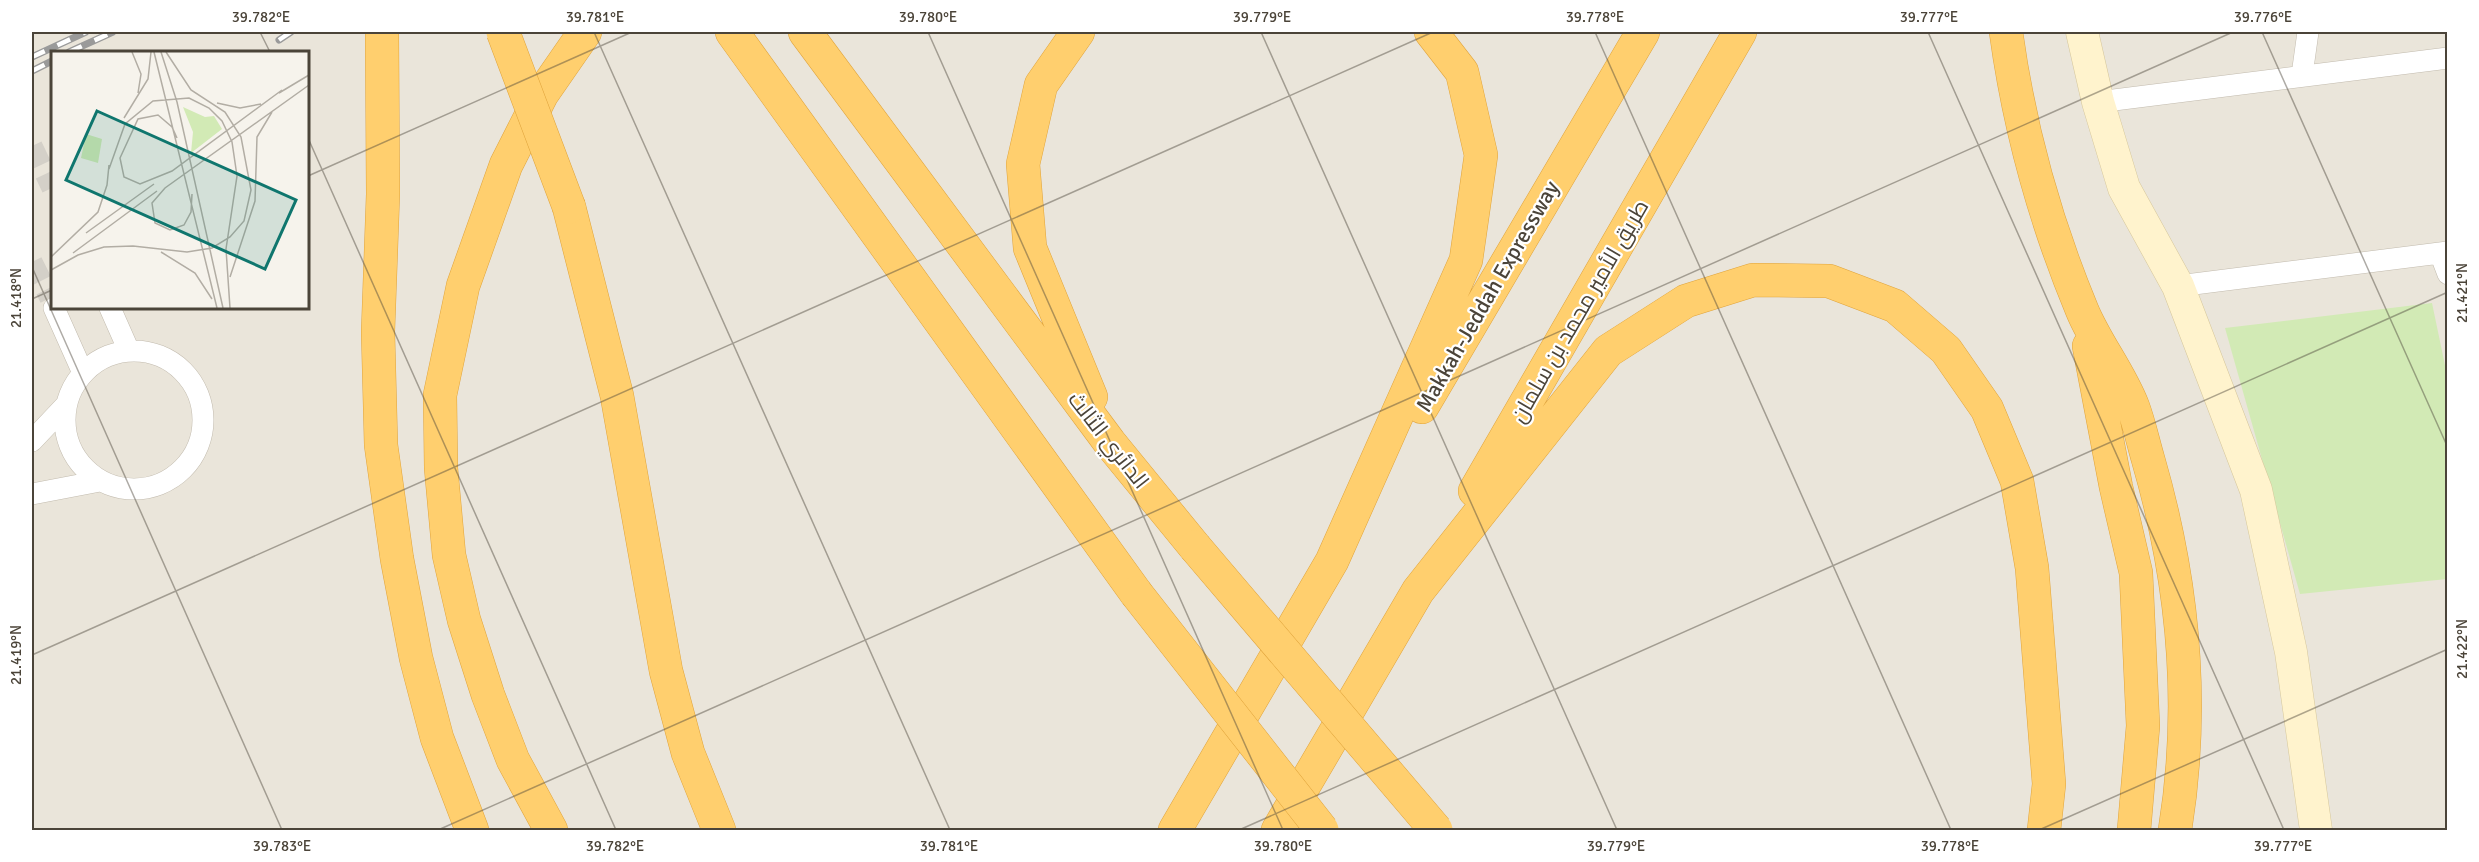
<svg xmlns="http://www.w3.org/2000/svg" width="2479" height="862" viewBox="0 0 2479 862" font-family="Signika,Cairo,sans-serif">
<rect width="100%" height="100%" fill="#f6f3ec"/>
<!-- residential -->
<path fill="#eae5da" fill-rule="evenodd" d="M32 32H2447V830H32ZM52 52H308V308H52Z"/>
<!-- pitch -->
<path fill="#d2eab5" d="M2432 303 2447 375V579L2300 594 2225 328Z"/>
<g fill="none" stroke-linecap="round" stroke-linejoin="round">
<!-- street-tunnel -->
<path stroke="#d4d0c8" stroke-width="21" stroke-dasharray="21 10" stroke-linecap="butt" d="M32 146 52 188
M32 262 50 298"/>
<defs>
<path id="street" d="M2302 75 2308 32
M2098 102 2448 58
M2440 253 2448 274
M2178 286 2448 252
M54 308 83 373
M110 308 129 351
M65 420a69 69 0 1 1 138 0a69 69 0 1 1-138 0Z
M32 441 66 405
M32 494 100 481"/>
<path id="secondary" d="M2082 32 2098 102 2124 188 2178 286 2256 490 2291 652 2316 830"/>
<path id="highway" d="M382 32 383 194 378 332 381 445 397 559 416 658 437 738 472 830
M732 32 1136 593
M805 32 1110 443 1195 547
M1078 32 1041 85 1023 164 1030 248 1091 397
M2006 32C2019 127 2045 221 2082 310 2096 344 2120 373 2133 407 2139 423 2143 442 2148 459 2183 579 2195 706 2175 830
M569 207 617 396 666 671 688 753 719 830
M2089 346 2116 487 2136 573 2143 726 2134 830
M1422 407 1643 32
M1475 491 1740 32
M551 830 513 760 488 695 464 620 449 555 441 468 440 395 463 286 506 165 542 94 585 32
M1175 830 1332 561 1466 260 1481 155 1462 72 1431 32
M1278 830 1418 591 1608 351 1686 301 1753 280 1829 281 1895 306 1946 350 1987 409 2017 481 2032 568 2049 784 2044 830"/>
</defs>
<!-- street casing -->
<use href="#street" stroke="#c2bbae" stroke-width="22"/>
<!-- secondary casing -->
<use href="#secondary" stroke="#d6c79b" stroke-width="33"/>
<!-- highway casing -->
<use href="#highway" stroke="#e0a43c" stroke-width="34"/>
<!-- street -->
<use href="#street" stroke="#fff" stroke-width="21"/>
<!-- secondary -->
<use href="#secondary" stroke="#fff3cd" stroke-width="32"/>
<!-- highway -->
<use href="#highway" stroke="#ffcf6e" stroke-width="33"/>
<defs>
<path id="rail" d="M279 40 291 32
M69 52 113 32
M32 57 86 32
M32 71 52 61"/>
</defs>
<!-- rail casing -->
<use href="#rail" stroke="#9a9a9a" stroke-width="7"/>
<!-- rail -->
<use href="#rail" stroke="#fff" stroke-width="4.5" stroke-dasharray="14" stroke-linecap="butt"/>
<defs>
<path id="highway-bridge" d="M503 32 569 207
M1195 547 1436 830
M1136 593 1322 830"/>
</defs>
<!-- highway-bridge casing -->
<use href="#highway-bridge" stroke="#e0a43c" stroke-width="34" stroke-linecap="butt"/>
<!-- highway-bridge -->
<use href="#highway-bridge" stroke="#ffcf6e" stroke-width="33"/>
</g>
<!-- ticks -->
<path fill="none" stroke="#4b4439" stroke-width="1.5" stroke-opacity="0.45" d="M260 32 270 52M594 32 950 830M928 32 1283 830M1261 32 1617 830M1595 32 1951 830M1928 32 2284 830M2262 32 2448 448M308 138 616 830M308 176 632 32M32 267 282 830M32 299 52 290M32 655 1433 32M438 830 2233 32M1239 830 2448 292M2039 830 2448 649"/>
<g text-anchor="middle" stroke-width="4.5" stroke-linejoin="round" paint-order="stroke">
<!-- street labels -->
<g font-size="22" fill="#4b4439" stroke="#fff">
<text transform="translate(1487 296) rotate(-60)" y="8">Makkah-Jeddah Expressway</text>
<text transform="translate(1579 311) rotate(-60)" y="8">طريق الأمير محمد بن سلمان</text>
<text transform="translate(1109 440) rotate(52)" y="8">الدائري الثالث</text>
</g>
</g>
<!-- overview -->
<g transform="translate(51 51)">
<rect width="258" height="258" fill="#f6f3ec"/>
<path d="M132 56 154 66 163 65 171 78 140 102 142 81Z" fill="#d2eab5"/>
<path d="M35 83 51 88 47 112 30 107Z" fill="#d2eab5"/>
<path fill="none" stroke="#b2ada4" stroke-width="1.5" d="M81 1 90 23 87 42M103 1 166 257M110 1 126 51 172 257M228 42 258 24M166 52 189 57 210 53M73 67 97 28 100 1M126 87 121 76 107 64 87 68 69 107 73 126 89 133 121 120 231 39M58 118 74 73 102 50 138 47 158 57 171 70 181 91 186 125 175 198 179 257M141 143 140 161 133 174 119 179 104 172 101 152 114 137 258 34M35 182 103 133M110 201 144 222 161 248M22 202 106 140M0 206 47 161 56 134 58 114M0 219 27 204 53 196 82 195 136 201 161 197 179 186 193 170 200 139 190 86 174 61 140 39 115 1M179 226 204 150 206 86 221 61"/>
<path fill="#0f766e" fill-opacity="0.15" stroke="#0f766e" stroke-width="3" d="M46 60 245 149 214 218 15 129Z"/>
<rect width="258" height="258" fill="none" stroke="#4b4439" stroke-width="3"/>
</g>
<!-- border -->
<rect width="2479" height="862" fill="none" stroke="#ffffff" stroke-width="66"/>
<rect x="33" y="33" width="2413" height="796" fill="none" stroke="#4b4439" stroke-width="2"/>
<g font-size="15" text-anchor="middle" fill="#4b4439">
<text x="261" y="22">39.782°E</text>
<text x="595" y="22">39.781°E</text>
<text x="928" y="22">39.780°E</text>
<text x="1262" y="22">39.779°E</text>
<text x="1595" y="22">39.778°E</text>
<text x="1929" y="22">39.777°E</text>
<text x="2263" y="22">39.776°E</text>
<text transform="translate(2462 293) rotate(-90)" y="5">21.421°N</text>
<text transform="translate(16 298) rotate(-90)" y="5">21.418°N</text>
<text transform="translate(2462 649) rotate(-90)" y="5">21.422°N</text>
<text transform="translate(16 655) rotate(-90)" y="5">21.419°N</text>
<text x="282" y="851">39.783°E</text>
<text x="615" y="851">39.782°E</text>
<text x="949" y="851">39.781°E</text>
<text x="1283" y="851">39.780°E</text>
<text x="1616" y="851">39.779°E</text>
<text x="1950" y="851">39.778°E</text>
<text x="2283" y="851">39.777°E</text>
</g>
</svg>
